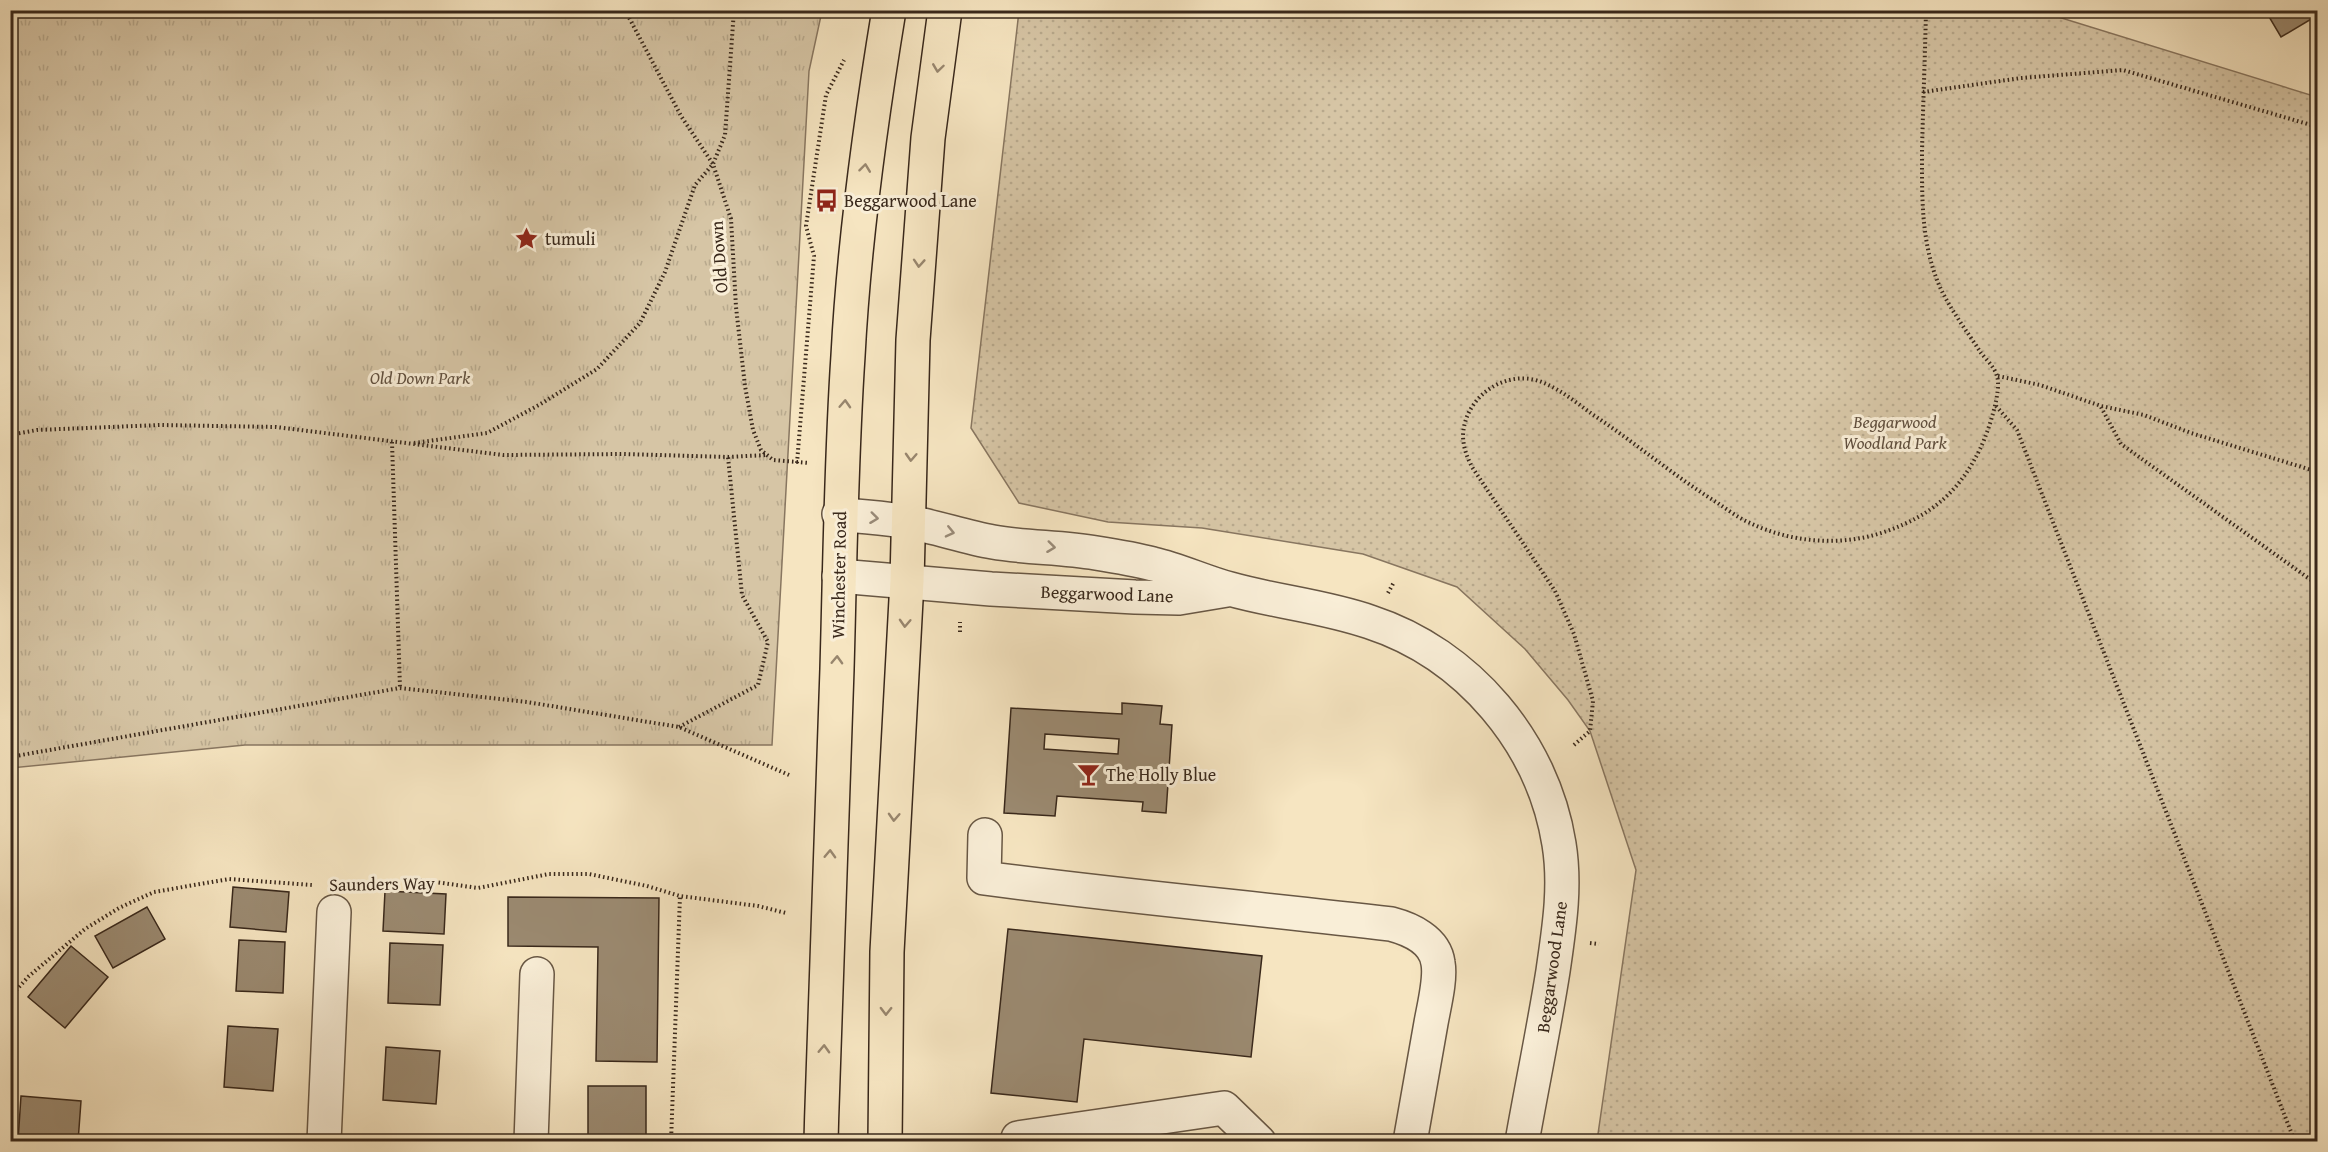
<svg xmlns="http://www.w3.org/2000/svg" width="2328" height="1152" viewBox="0 0 2328 1152" font-family="'Gentium Book Plus',serif">
<defs>
<pattern id="grass-tufts" width="24" height="20" patternUnits="userSpaceOnUse" patternTransform="scale(1.5)"><rect width="24" height="20" fill="#d6c5a5"/><path d="M3 7l-1-3M5 7V3M7 7l1-3M15 17l-1-3M17 17v-4M19 17l1-3" fill="none" stroke="#b8a98d"/></pattern>
<pattern id="park-dots" width="8" height="8" patternUnits="userSpaceOnUse" patternTransform="scale(1.5)"><rect width="8" height="8" fill="#d6c5a5"/><path d="M2 2h.1M6 6h.1" fill="none" stroke="#b8a98d" stroke-width="1.8" stroke-linecap="round"/></pattern>
</defs>
<rect width="100%" height="100%" fill="#f6e5c1"/>
<filter id="stains"><feTurbulence type="fractalNoise" baseFrequency=".00333" numOctaves="4"/><feColorMatrix values="0 0 0 0 .2 0 0 0 0 .09 0 0 0 0 .02 0 0 0 .5 -.17"/></filter>
<radialGradient id="worn" r=".72"><stop offset=".6" stop-color="#630" stop-opacity="0"/><stop offset="1" stop-color="#630" stop-opacity=".3"/></radialGradient>
<!-- grass -->
<path fill="url(#grass-tufts)" stroke="#887660" stroke-width="1.5" d="M11 10 822 11 809 71 772 745H245L11 768Z"/>
<!-- park -->
<path fill="url(#park-dots)" stroke="#887660" stroke-width="1.5" d="M1019 11H2039L2317 97V1141H1597L1636 870 1590 731 1568 700 1525 649 1457 587 1363 554 1202 528 1108 522 1019 503 971 428Z"/>
<!-- building -->
<path fill="#9b8a71" stroke="#39281b" stroke-width="1.5" fill-rule="evenodd" d="M2265 10H2318V15L2281 37Z
M1122 703 1162 706 1160 724 1172 725 1166 813 1142 811 1143 802 1057 796 1055 816 1004 813 1011 708 1122 714ZM1045 734 1119 739 1118 754 1044 749Z
M233 887 289 892 286 932 230 927Z
M385 891 446 894 444 934 383 931Z
M508 897 659 898 657 1062 596 1061 598 947 508 946Z
M147 907 165 939 113 968 95 936Z
M1008 929 1262 956 1251 1057 1084 1039 1077 1102 991 1093Z
M239 940 285 942 283 993 236 991Z
M390 943 443 945 440 1005 388 1003Z
M71 946 108 977 65 1028 28 997Z
M228 1026 278 1029 273 1091 224 1087Z
M386 1047 440 1051 436 1104 383 1100Z
M588 1086H646V1142H588Z
M21 1096 81 1101 78 1142 18 1141Z"/>
<g fill="none" stroke-linecap="round" stroke-linejoin="round">
<defs>
<path id="minor" d="M839 514C862 517 886 518 908 522 937 527 964 537 993 542 1027 548 1062 547 1096 553 1115 556 1134 559 1153 564 1179 570 1204 582 1230 589 1276 602 1324 606 1370 622 1468 654 1543 743 1559 844 1566 887 1559 929 1553 971 1544 1028 1532 1085 1522 1142
M839 576 991 589 1135 597 1179 598 1227 590
M985 835 984 878C1119 896 1255 908 1391 924 1410 929 1435 940 1438 963 1441 979 1434 1006 1431 1023 1424 1062 1417 1102 1410 1142
M1018 1138 1224 1108 1259 1142
M324 1142 334 912
M531 1142 537 974"/>
<path id="major" d="M821 1142C825 984 831 826 837 669 840 564 841 460 848 356 854 240 870 125 889 10
M885 1142 887 952 907 581 913 340 928 138 945 10"/>
</defs>
<!-- minor casing -->
<use href="#minor" stroke="#685744" stroke-width="36"/>
<!-- major casing -->
<use href="#major" stroke="#39281b" stroke-width="36"/>
<!-- path -->
<path stroke="#39281b" stroke-width="4" stroke-dasharray="1.5 3" stroke-linecap="butt" d="M625 10 681 116 713 164 731 219 736 307 745 386 753 430 761 450 773 460 809 463
M1923 92 2021 78 2123 70 2318 127
M1998 376 2040 385 2101 406 2144 415 2191 433 2318 472
M1996 406 2017 430 2295 1142
M2101 407 2121 444 2318 585
M10 435 37 430 160 425 276 427 503 455 623 454 728 457 767 455
M392 442 400 688
M414 443 487 433 539 405 597 369 640 323 665 272 695 185 713 164 725 135 734 10
M797 463 814 256 806 226 826 95 844 60
M1388 593 1394 582
M960 632V622
M679 727 758 685 768 642 742 595 728 457
M1574 745 1590 731 1593 701 1574 634 1555 591 1472 467C1467 457 1463 447 1463 435 1465 395 1508 367 1544 383 1561 390 1577 403 1592 414 1634 442 1673 475 1716 502 1727 509 1738 518 1750 523 1792 543 1843 547 1887 531 1932 515 1960 491 1981 447 1988 432 2002 391 1997 376 1995 368 1986 359 1981 353 1967 331 1946 304 1937 280 1921 239 1922 195 1922 152 1923 105 1925 58 1926 10
M10 757 400 688 527 702 679 727 789 775
M358 886 421 880 478 888 549 874H589L647 886 680 896 758 906 786 913
M1590 943 1599 944
M10 997 29 976 85 929 119 908 154 892 229 879 312 885
M671 1142 680 896"/>
<!-- minor -->
<use href="#minor" stroke="#f9eed7" stroke-width="33"/>
<!-- major -->
<use href="#major" stroke="#f6e5c1" stroke-width="33"/>
</g>
<!-- one-way arrows -->
<defs><path id="oneway-chevron" d="M-2-3.5L2.5 0L-2 3.5" fill="none" stroke-width="1.6" stroke-linecap="round" stroke-linejoin="round" transform="scale(1.5)"/></defs>
<g stroke="#98866e">
<use href="#oneway-chevron" transform="translate(938 68) rotate(98)"/>
<use href="#oneway-chevron" transform="translate(865 168) rotate(-83)"/>
<use href="#oneway-chevron" transform="translate(919 263) rotate(94)"/>
<use href="#oneway-chevron" transform="translate(845 404) rotate(-87)"/>
<use href="#oneway-chevron" transform="translate(911 457) rotate(93)"/>
<use href="#oneway-chevron" transform="translate(905 623) rotate(93)"/>
<use href="#oneway-chevron" transform="translate(837 660) rotate(-88)"/>
<use href="#oneway-chevron" transform="translate(894 817) rotate(93)"/>
<use href="#oneway-chevron" transform="translate(830 854) rotate(-88)"/>
<use href="#oneway-chevron" transform="translate(886 1011) rotate(91)"/>
<use href="#oneway-chevron" transform="translate(824 1049) rotate(-88)"/>
</g>
<g stroke="#998b79">
<use href="#oneway-chevron" transform="translate(874 518) rotate(7)"/>
<use href="#oneway-chevron" transform="translate(950 532) rotate(13)"/>
<use href="#oneway-chevron" transform="translate(1051 547) rotate(7)"/>
</g>
<!-- icons -->
<defs>
<symbol id="bus-bare" viewBox="-9 -9 18 18"><path d="M-5-6H5V4H4V6H2V4H-2V6H-4V4H-5ZM-3.5-4V0h7V-4ZM-3.5 1.2v1.5H-2V1.2ZM2 1.2v1.5H3.5V1.2Z" fill="#8f2418" stroke="#f9eed7" stroke-width="2.5" paint-order="stroke"/></symbol>
<symbol id="sight-bare" viewBox="-9 -9 18 18"><path d="M0-6L1.8-2.2L6-1.7L2.9 1.2L3.7 5.4L0 3.3L-3.7 5.4L-2.9 1.2L-6-1.7L-1.8-2.2Z" fill="#8f2418" stroke="#f9eed7" stroke-width="2.5" paint-order="stroke"/></symbol>
<symbol id="bar-bare" viewBox="-9 -9 18 18"><path d="M-6-5H6L.8 .8V4.5H3.5V6h-7V4.5H-.8V.8Z" fill="#8f2418" stroke="#f9eed7" stroke-width="2.5" paint-order="stroke"/></symbol>
</defs>
<g fill-rule="evenodd">
<use href="#bus-bare" x="810" y="184" width="33" height="33"/>
<use href="#sight-bare" x="510" y="222" width="33" height="33"/>
<use href="#bar-bare" x="1072" y="758" width="33" height="33"/>
</g>
<g text-anchor="middle" stroke-width="6" stroke-linejoin="round" paint-order="stroke">
<!-- poi labels -->
<g font-size="18" fill="#39281b" stroke="#f9eed7" text-anchor="start">
<text x="844" y="207">Beggarwood Lane</text>
<text x="545" y="245">tumuli</text>
<text x="1106" y="781">The Holly Blue</text>
</g>
<!-- street labels -->
<g font-size="18" fill="#39281b" stroke="#f9eed7">
<text transform="translate(719 257) rotate(-94)" y="6">Old Down</text>
<text transform="translate(839 575) rotate(-89)" y="6">Winchester Road</text>
<text transform="translate(1107 594) rotate(2)" y="6">Beggarwood Lane</text>
<text transform="translate(382 884) rotate(-1)" y="6">Saunders Way</text>
<text transform="translate(1552 967) rotate(-82)" y="6">Beggarwood Lane</text>
</g>
<!-- park labels -->
<g font-size="18" font-style="italic" fill="#604f3e" stroke="#f9eed7">
<text x="420" y="384">Old Down Park</text>
<text x="1895" y="428">Beggarwood<tspan x="1895" dy="21">Woodland Park</tspan></text>
</g>
</g>
<!-- margin -->
<rect width="2328" height="1152" fill="none" stroke="#f6e5c1" stroke-width="36"/>
<rect x="12" y="12" width="2304" height="1128" fill="none" stroke="#39281b" stroke-width="3"/>
<rect x="18" y="18" width="2292" height="1116" fill="none" stroke="#39281b" stroke-width="1.5"/>
<rect width="100%" height="100%" filter="url(#stains)"/>
<rect width="100%" height="100%" fill="url(#worn)"/>
</svg>
